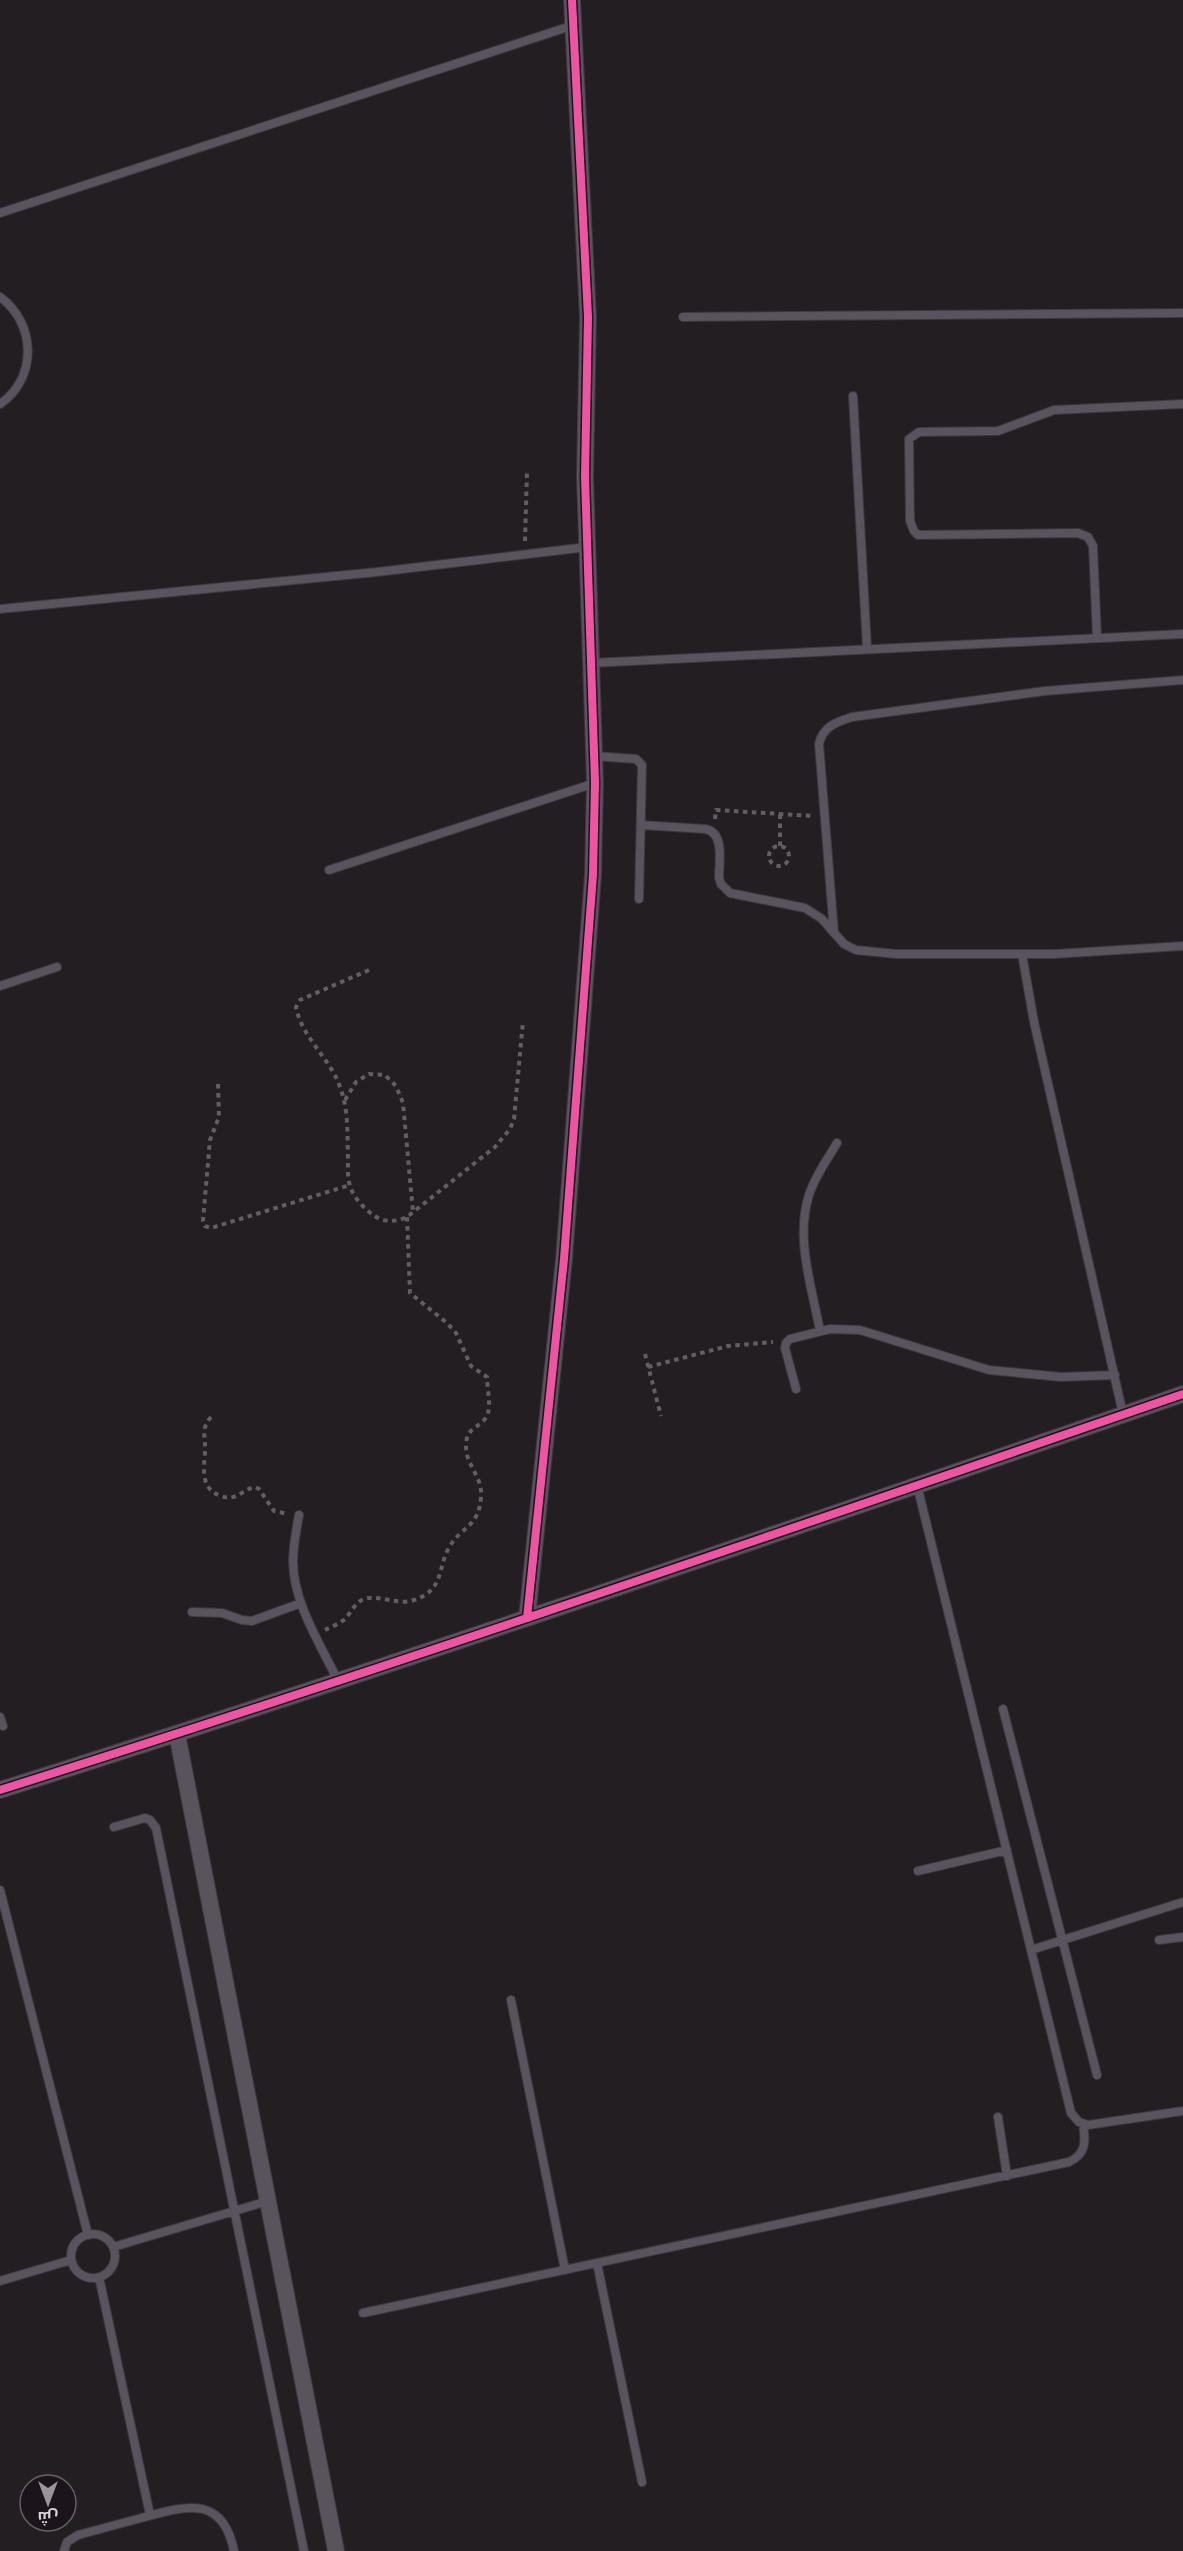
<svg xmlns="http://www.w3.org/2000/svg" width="1183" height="2551" viewBox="0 0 1183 2551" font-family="Commissioner,Cairo,sans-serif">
<rect width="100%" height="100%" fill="#231e22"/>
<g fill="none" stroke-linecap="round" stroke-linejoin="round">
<defs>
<path id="lane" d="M0 213 574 25
M0 297C36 323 38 378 0 404
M683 317 1183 313
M853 396 867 648
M0 609 377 572 587 547
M1097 637 1093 546 1088 537 1078 533 918 535 914 531 910 521 909 439 919 432 998 431 1054 410 1183 404
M591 663 1183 634
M594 756 636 759 642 765 639 899
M641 825 705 829C725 832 719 862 719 878L721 884 730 893 805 908 822 919 844 944 856 950 896 954H1054L1183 946
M329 870 595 783
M834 933 819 744C823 726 837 722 852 717L1045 691 1183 680
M1022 954 1034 1022 1123 1414
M0 986 57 967
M820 1331C812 1287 795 1239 809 1195 815 1176 827 1160 837 1143
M796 1389 785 1348 786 1343 790 1339 830 1329 860 1330 989 1370 1061 1377 1115 1375
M917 1485 1071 2113 1079 2122 1088 2125 1183 2111
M299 1515C296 1531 293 1547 293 1562 294 1605 320 1643 338 1681
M192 1612 222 1613 242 1620 252 1621 301 1603
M1003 1709 1097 2075
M0 1717 3 1726
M114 1827 145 1818 150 1820 156 1828 304 2551
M918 1871 1007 1850
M0 1890 88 2235
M1159 1940 1183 1937
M1031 1950 1183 1902
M511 2000 565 2270
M998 2117 1007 2176
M71 2256a22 22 0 1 1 44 0a22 22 0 1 1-44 0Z
M113 2247 268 2201
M597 2263 642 2482
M99 2277 150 2515
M0 2281 71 2260
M363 2313 1069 2162C1086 2154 1086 2142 1083 2124
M64 2551 67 2542 78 2535C100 2529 123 2523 145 2517 188 2505 223 2496 234 2551"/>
<path id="street" d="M527 1618 564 1259 593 875 595 783 585 477 588 317 572 0
M177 1734 336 2551
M0 1790C397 1665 790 1529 1183 1394"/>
</defs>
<!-- lane casing -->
<use href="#lane" stroke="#3c383b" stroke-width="10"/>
<!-- street casing -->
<use href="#street" stroke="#3c383b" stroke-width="18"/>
<!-- path -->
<path stroke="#625e64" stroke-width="4" stroke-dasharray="4.5 4.5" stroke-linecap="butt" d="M525 541 527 471
M715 819 716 810 813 816
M780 846V814
M769 856a10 10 0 1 1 20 0a10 10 0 1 1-20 0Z
M369 970 300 1000 296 1007C302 1038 330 1058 340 1087 349 1110 347 1135 348 1159 348 1170 347 1181 352 1191 356 1200 365 1209 373 1215 384 1223 396 1222 407 1217L495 1147 510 1129 514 1119 523 1021
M218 1084 219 1117 210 1140 203 1220 205 1226 211 1228 350 1185
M345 1100 356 1082 369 1074 385 1075 396 1086 403 1103 413 1212
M645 1354 661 1416
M648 1367 728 1346 773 1342
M211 1417C200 1429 206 1437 205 1452 204 1469 200 1489 221 1496 237 1502 242 1489 255 1487L259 1489 274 1511 288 1514
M325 1630C331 1627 339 1624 345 1619 351 1613 355 1602 364 1599 380 1594 397 1606 414 1600 445 1590 437 1567 450 1546 462 1526 479 1527 481 1497 483 1477 466 1466 466 1446 466 1424 483 1429 488 1413 491 1403 487 1388 487 1377L471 1366 456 1333 447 1323 410 1293 407 1217"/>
<!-- lane -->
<use href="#lane" stroke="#58535d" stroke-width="8"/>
<!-- street -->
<use href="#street" stroke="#58535d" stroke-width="16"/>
<defs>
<path id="cycleway" d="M527 1618 564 1259 593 875 595 783 585 477 588 317 572 0
M0 1790C397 1665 790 1529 1183 1394"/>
</defs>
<!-- cycleway casing -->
<use href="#cycleway" stroke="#1b141a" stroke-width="11"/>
<!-- cycleway -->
<use href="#cycleway" stroke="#f153a3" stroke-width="8"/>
</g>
<!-- north arrow -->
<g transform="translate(48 2503) rotate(180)"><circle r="28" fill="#1b141a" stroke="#676166" stroke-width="1.5"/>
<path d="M0-4.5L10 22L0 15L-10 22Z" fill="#999498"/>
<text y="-9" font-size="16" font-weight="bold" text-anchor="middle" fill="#d9d4d8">ش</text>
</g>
</svg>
